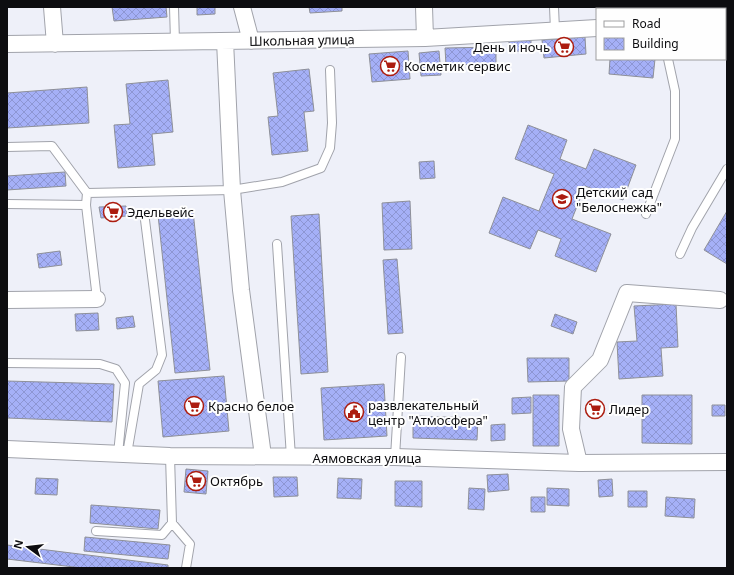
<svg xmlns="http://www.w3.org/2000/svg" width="734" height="575" viewBox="0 0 734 575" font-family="'Noto Sans',sans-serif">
<defs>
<pattern id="building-cross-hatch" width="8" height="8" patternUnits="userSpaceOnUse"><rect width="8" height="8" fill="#a5b0f7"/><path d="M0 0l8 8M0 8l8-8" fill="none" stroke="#8d96d3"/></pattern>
</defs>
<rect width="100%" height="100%" fill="#eef0f9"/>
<!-- building -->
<path fill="url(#building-cross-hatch)" stroke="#8e9098" d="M112 7H166L167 17 114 21Z
M197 7H215V14L197 15Z
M309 7H342V11L310 13Z
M585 37 586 54 544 58 542 40Z
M531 39V50L509 52V40Z
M496 47V64L446 65 445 48Z
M408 51 410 79 372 82 369 54Z
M439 51 441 75 421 76 419 53Z
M610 59H655L653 78 609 74Z
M309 69 314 111 304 112 308 151 272 155 268 117 278 116 273 73Z
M168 80 173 132 152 134 155 165 118 168 114 125 130 124 126 84Z
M87 87 89 123 7 128V93Z
M528 125 567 140 560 159 586 169 594 149 636 165 623 200 585 186 572 219 611 234 596 272 555 256 561 239 538 230 530 249 489 233 503 197 539 211 554 174 515 159Z
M434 161 435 178 420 179 419 162Z
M65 172 66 186 7 190V176Z
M410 201 412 249 384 250 382 203Z
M126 206 127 216 101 218 99 207Z
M193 211 210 370 175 373 158 215Z
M727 211V264L704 250Z
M319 214 328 372 301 374 291 216Z
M60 251 62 265 39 268 37 254Z
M397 259 403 333 388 334 383 260Z
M676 304 678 347 661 348 663 376 619 379 617 342 637 341 634 306Z
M98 313 99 330 76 331 75 314Z
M555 314 577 322 573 334 551 326Z
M133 316 135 327 117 329 116 318Z
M527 358H569V381L528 382Z
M224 376 229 431 163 437 158 381Z
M7 381 114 384 112 422 7 418Z
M384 384 387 436 324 440 321 388Z
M533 395H559V446H533Z
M642 395H692V444L642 443Z
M531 397V413L512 414V398Z
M589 401H600V417H589Z
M712 405H725V416H712Z
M413 416 478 418 477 440 413 438Z
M505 424V440L491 441V425Z
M186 469 208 471 206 494 184 492Z
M508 474 509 490 488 492 487 475Z
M273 477H297L298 496 274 497Z
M36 478 58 479 57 495 35 494Z
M338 478 362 479 361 499 337 498Z
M612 479 613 496 599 497 598 480Z
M395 481H422V507L395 506Z
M469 488 485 489 484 510 468 509Z
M547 488 569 489V506L547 505Z
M628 491H647V507H628Z
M531 497H545V512H531Z
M666 497 695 499 694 518 665 516Z
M91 505 160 510 158 529 90 523Z
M85 537 170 545 168 559 84 551Z
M7 545 168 565V568H82L7 559Z"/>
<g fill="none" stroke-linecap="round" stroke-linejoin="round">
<defs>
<path id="service" d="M174 7 175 42
M554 7 555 30
M663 9V7
M703 9 712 7
M725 33H727
M7 147 52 146 87 193 232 190 282 182 321 168 330 148 332 123 330 70
M87 193 86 205 97 299
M7 204 86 205
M646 214 675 139V91L668 59
M277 244 291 457
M680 254 692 228 727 169
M7 363 100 364 116 369 125 383 118 454
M127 454 139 384 156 370 162 355 145 220
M170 456 172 523 190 544 186 568
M395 457 401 357
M96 531 162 535 172 523"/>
<path id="minor" d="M52 7 55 44
M242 7 251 41
M424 7 425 38
M225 41 232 190 241 290 263 456
M7 44 425 38 597 28
M7 300 97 299
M7 449 170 456 395 457 579 463 727 462
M579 463 571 429 573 387 600 360 627 293 720 300"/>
</defs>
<!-- service casing -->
<use href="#service" stroke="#a1a3ab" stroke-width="10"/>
<!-- minor casing -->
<use href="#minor" stroke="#a1a3ab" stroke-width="18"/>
<!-- service -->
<use href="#service" stroke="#fff" stroke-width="8"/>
<!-- minor -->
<use href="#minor" stroke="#fff" stroke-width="16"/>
</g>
<!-- icons -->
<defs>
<symbol id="supermarket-ring" viewBox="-11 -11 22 22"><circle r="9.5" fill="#fefefe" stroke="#ac1c0f" stroke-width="1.5"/><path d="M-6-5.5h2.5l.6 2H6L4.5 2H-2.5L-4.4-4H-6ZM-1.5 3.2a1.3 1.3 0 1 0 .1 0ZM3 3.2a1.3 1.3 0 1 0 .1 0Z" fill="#ac1c0f"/></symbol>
<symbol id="school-ring" viewBox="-11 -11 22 22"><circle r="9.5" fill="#fefefe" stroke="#ac1c0f" stroke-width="1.5"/><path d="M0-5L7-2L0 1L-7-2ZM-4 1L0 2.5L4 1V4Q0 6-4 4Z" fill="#ac1c0f"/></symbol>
<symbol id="civic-ring" viewBox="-11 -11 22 22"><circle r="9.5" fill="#fefefe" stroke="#ac1c0f" stroke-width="1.5"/><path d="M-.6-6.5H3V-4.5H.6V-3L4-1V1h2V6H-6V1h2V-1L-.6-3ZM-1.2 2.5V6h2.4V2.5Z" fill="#ac1c0f"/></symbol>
</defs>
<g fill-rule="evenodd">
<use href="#supermarket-ring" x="553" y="36" width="22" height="22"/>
<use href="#supermarket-ring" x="379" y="55" width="22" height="22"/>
<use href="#school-ring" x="551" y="188" width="22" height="22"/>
<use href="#supermarket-ring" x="102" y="201" width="22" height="22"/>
<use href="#supermarket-ring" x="183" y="395" width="22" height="22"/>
<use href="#supermarket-ring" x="584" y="398" width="22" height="22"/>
<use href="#civic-ring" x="343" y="401" width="22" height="22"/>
<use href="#supermarket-ring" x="185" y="470" width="22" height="22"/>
</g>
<g text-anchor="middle" stroke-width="4" stroke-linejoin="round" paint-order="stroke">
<!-- street labels -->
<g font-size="13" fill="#0d0d10" stroke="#fefefe">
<text transform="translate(302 40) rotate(-1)" y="5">Школьная улица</text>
<text x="367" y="463">Аямовская улица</text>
</g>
<!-- poi labels -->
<g font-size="13" fill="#0d0d10" stroke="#fefefe" text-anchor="start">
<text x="550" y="52" text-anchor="end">День и ночь</text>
<text x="404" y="71">Косметик сервис</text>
<text x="576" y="197">Детский сад<tspan x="576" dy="15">"Белоснежка"</tspan></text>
<text x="127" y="217">Эдельвейс</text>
<text x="368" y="410">развлекательный<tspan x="368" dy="15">центр "Атмосфера"</tspan></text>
<text x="208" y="411">Красно белое</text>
<text x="609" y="414">Лидер</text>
<text x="210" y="486">Октябрь</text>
</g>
</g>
<!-- border -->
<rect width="734" height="575" fill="none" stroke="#0d0d10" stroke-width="16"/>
<!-- legend -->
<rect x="596" y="8" width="130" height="52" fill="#fefefe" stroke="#9e9e9f"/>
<rect x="604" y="21" width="20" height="6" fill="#ffffff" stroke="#9e9e9f"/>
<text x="632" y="28" font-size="12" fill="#0d0d10">Road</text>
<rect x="604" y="38" width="20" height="12" fill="url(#building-cross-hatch)" stroke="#9e9e9f"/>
<text x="632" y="48" font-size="12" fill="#0d0d10">Building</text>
<!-- north arrow -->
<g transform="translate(28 547) rotate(285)" stroke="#fefefe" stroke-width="3" paint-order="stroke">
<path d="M0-3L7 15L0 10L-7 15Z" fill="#0d0d10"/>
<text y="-6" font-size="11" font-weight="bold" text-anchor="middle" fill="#0d0d10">N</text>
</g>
</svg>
